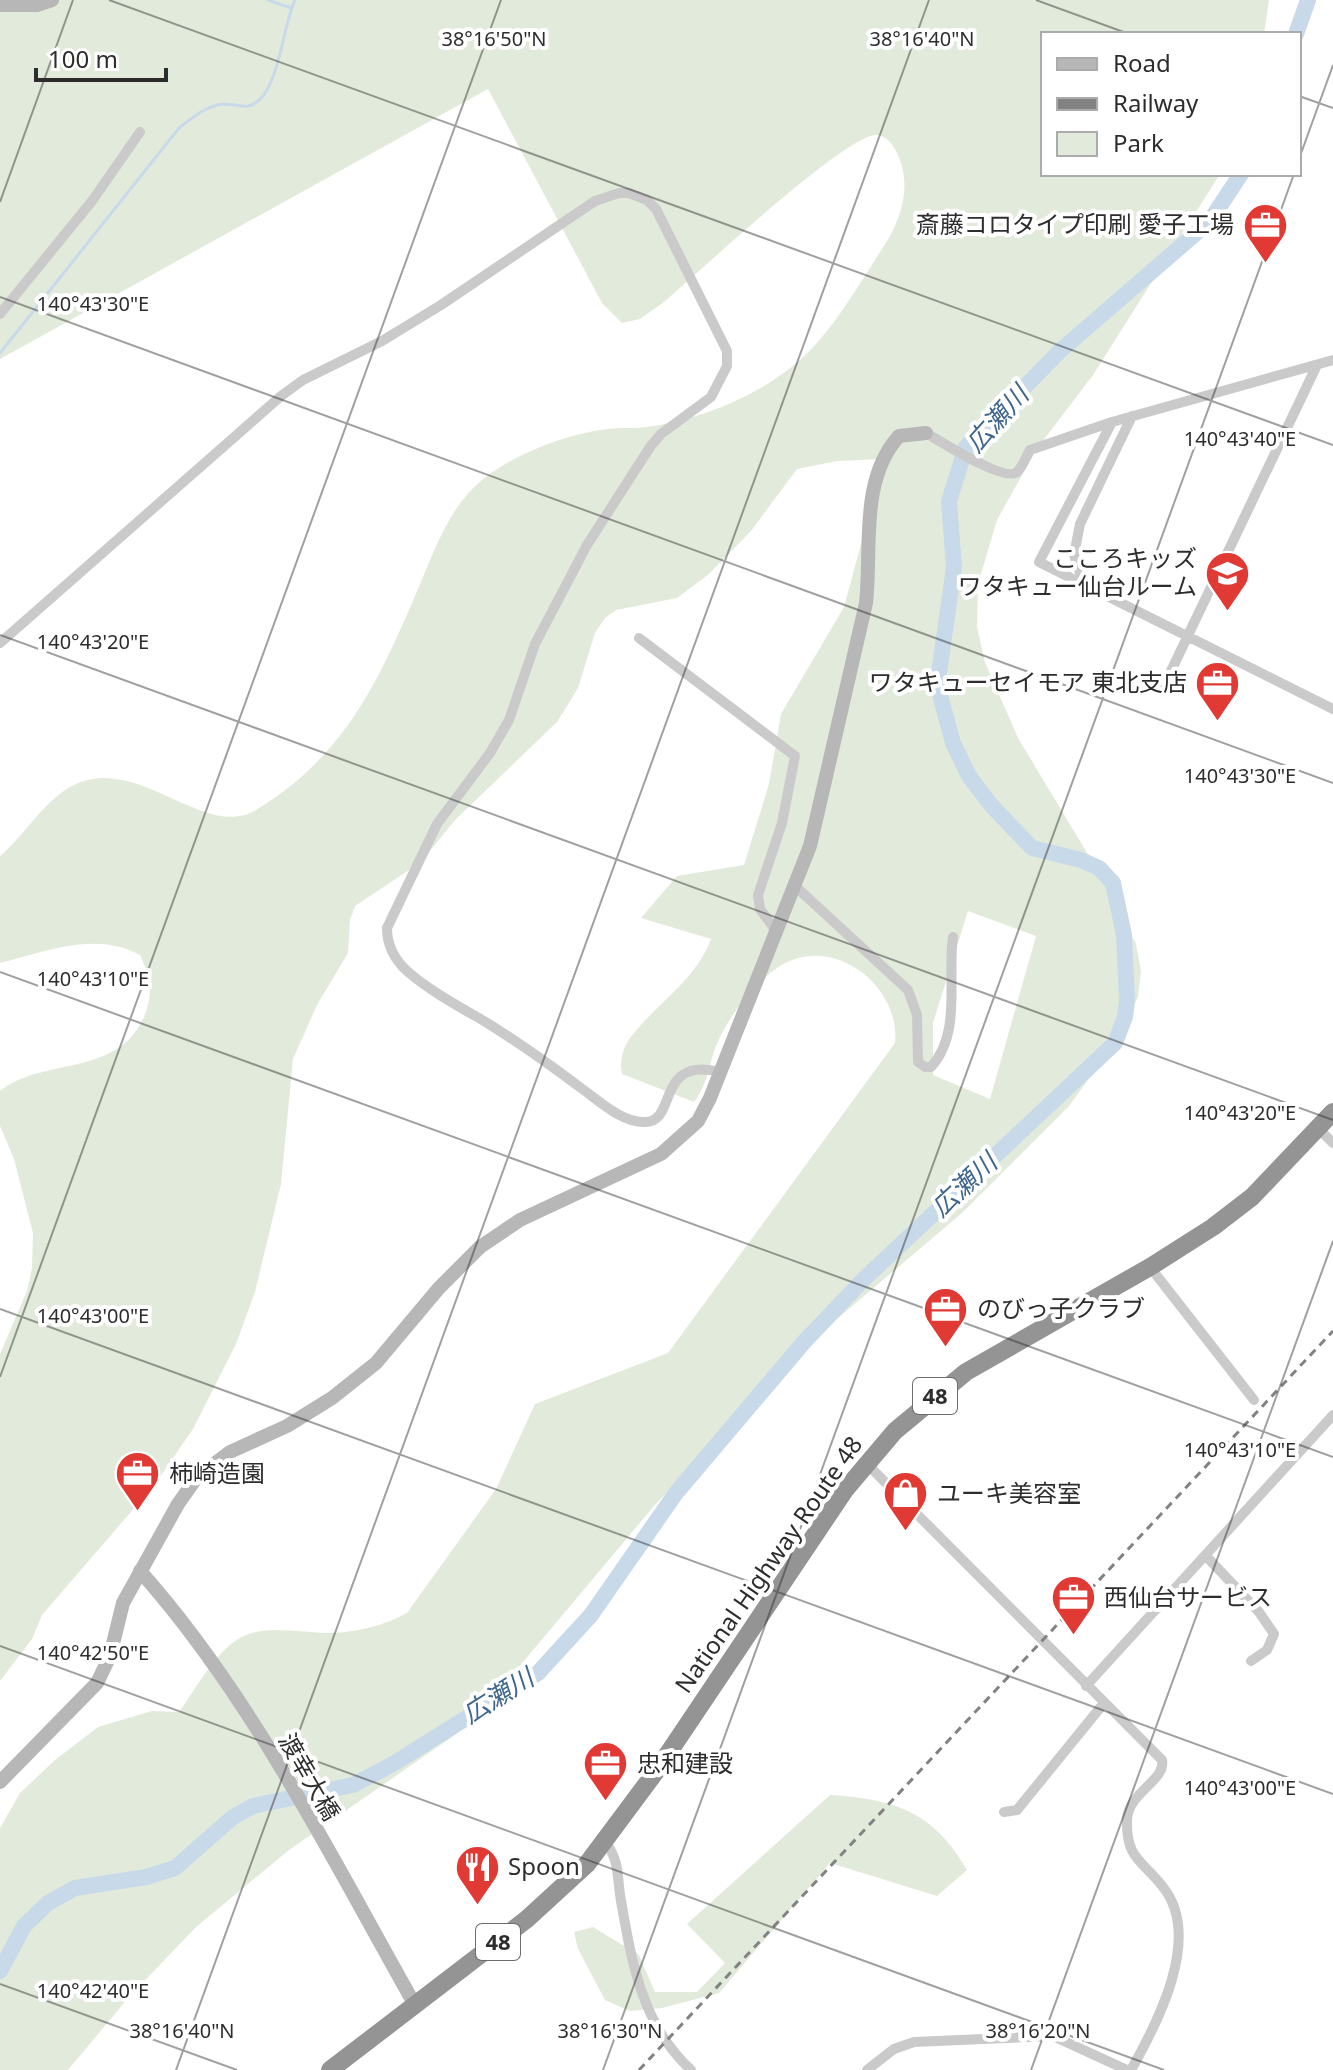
<svg xmlns="http://www.w3.org/2000/svg" width="1333" height="2070" viewBox="0 0 1333 2070" font-family="'Noto Sans','Noto Sans JP',sans-serif">
<rect width="100%" height="100%" fill="#fff"/>
<!-- green -->
<path fill="#e2ebdb" fill-rule="evenodd" d="M0 0H1269L1264 34H1043V174H1220L1093 375 1036 450 997 520 978 584 977 627 985 662 1018 738 1095 866 1136 944 1141 971 1138 997 1110 1050 1069 1106 962 1213 818 1335 654 1506 472 1723 289 1850 196 1927 129 1997 68 2070H0V1828L20 1793 55 1760 98 1727 152 1711 179 1712C196 1689 213 1655 238 1639 264 1623 300 1633 330 1633 358 1632 383 1626 407 1613L496 1489 535 1404 668 1353 895 1043C901 985 832 933 780 966 754 983 728 1017 716 1046 708 1067 708 1084 694 1102L622 1074C619 1063 623 1047 630 1038 656 1004 696 980 711 939L641 918 677 876 744 865 769 784 781 714 844 607 884 459 837 461 797 469 751 531 709 574 677 598 616 610 605 618 595 633 578 688 557 722 455 820 421 862 355 906 350 920 348 953 317 1005 293 1059 281 1184 255 1292 236 1344 193 1429 155 1484 42 1615 32 1639 0 1681V1354L27 1291 32 1268 33 1233 14 1159 0 1126V1091C43 1057 116 1077 143 1019 154 996 151 978 140 955 95 931 47 951 0 963V856C25 835 45 799 74 785 137 753 205 841 256 810 346 755 378 682 418 589 434 551 449 507 482 480 514 454 566 434 607 429 620 427 633 429 647 427 706 419 776 389 816 344 842 315 863 278 884 246 900 221 910 192 901 163 897 151 889 135 876 135 845 135 696 275 664 302L640 319 622 323 602 303 488 89 0 359ZM968 911 1036 936 990 1099 933 1075V1023Z
M830 1795C895 1799 934 1812 967 1870L937 1896 830 1863 719 1993 662 2008 630 2011 605 2000 578 1949 574 1932 593 1927 639 1955 655 1992H697L725 1963 687 1924Z"/>
<g fill="none" stroke-linecap="round" stroke-linejoin="round">
<!-- stream -->
<path stroke="#c8d9ea" stroke-width="3" d="M268 0 291 8
M0 353 179 128C192 118 206 106 223 104 231 104 240 107 248 106 279 100 282 26 295 0"/>
<!-- river -->
<path stroke="#c8d9ea" stroke-width="16" d="M1296 34 1308 0
M0 1971 24 1926 48 1903 75 1888 146 1877 175 1868 233 1817 253 1806 353 1785 393 1764 538 1673 591 1615 676 1493 804 1342 863 1280 1115 1043 1125 1017 1127 1000 1124 935 1113 883 1099 868 1081 860 1032 848 991 805 969 776 953 743 941 699 939 673 954 567 949 501 966 447 1060 351 1210 221 1241 174"/>
<!-- street -->
<path stroke="#cacaca" stroke-width="10" d="M0 314 92 201 140 132
M1112 422 1039 562 1333 709
M926 433C940 441 1005 483 1017 472 1022 468 1026 457 1030 450L1112 422 1333 360
M1084 585 1074 555 1080 524 1132 416
M639 638 795 756 782 823 758 895 760 909 776 931
M0 643 281 396 303 380 382 341 441 305 595 201 619 193H629L647 200 656 209 727 351V366L711 397 661 434 650 447 587 545 535 644 509 720 490 753 437 824 387 928C387 946 394 959 407 971 430 991 458 1006 484 1021 518 1042 549 1064 581 1088 598 1100 622 1123 645 1122 678 1122 655 1056 720 1072
M1161 692 1317 365
M795 886 908 990 917 1015 918 1062 925 1067H931C962 1033 947 978 953 937
M1319 1129 1333 1143
M1150 1267 1254 1400
M866 1463 1162 1760C1166 1781 1128 1792 1127 1820 1126 1859 1142 1860 1163 1887 1203 1937 1157 2024 1131 2070
M1206 1556 1259 1612 1274 1634 1267 1650 1251 1661
M1086 1686 1333 1415
M1004 1812 1017 1810 1104 1703
M606 1843C620 1861 617 1879 621 1901 632 1963 642 2025 691 2070
M867 2070 894 2049 914 2042 1053 2036 1127 2070"/>
<!-- secondary -->
<path stroke="#b7b7b7" stroke-width="14" d="M0 5H37L52 0
M140 1571C253 1698 331 1857 415 2005
M0 1782 97 1683 110 1656 123 1603 178 1504 197 1477 230 1452 287 1426 332 1398 376 1363 439 1288 480 1247 520 1220 661 1154 698 1121 710 1098 810 846 866 603C872 550 859 480 899 436L926 433"/>
<!-- highway -->
<path stroke="#949494" stroke-width="18" d="M330 2070 527 1919 587 1864 657 1770 845 1490 895 1431 966 1372 1150 1267 1213 1227 1252 1197 1333 1112"/>
<!-- rail -->
<path stroke="#828282" stroke-width="3" stroke-dasharray="8 6" stroke-linecap="butt" d="M639 2070 1333 1331"/>
</g>
<!-- ticks -->
<path fill="none" stroke="#2d2d2d" stroke-width="2" stroke-opacity="0.45" d="M109 0 1333 445M1036 0 1129 34M1299 96 1333 108M1299 159 1333 65M0 202 73 0M0 297 1333 783M0 635 1333 1120M0 972 1333 1457M0 1309 1333 1794M0 1377 501 0M0 1646 1164 2070M0 1984 237 2070M176 2070 929 0M603 2070 1294 174M1031 2070 1333 1241"/>
<!-- icons -->
<defs>
<symbol id="office-pin" viewBox="-11 -11 22 30"><path d="M0 17L-7.5 6A9.5 9.5 0 1 1 7.5 6Z" fill="#e13933" stroke="#fff"/><path d="M-6-3h4V-5.5h4V-3h4V5H-6ZM-1-4.5V-3h2v-1.5ZM-6 0V1H6V0Z" fill="#fff"/></symbol>
<symbol id="school-pin" viewBox="-11 -11 22 30"><path d="M0 17L-7.5 6A9.5 9.5 0 1 1 7.5 6Z" fill="#e13933" stroke="#fff"/><path d="M0-5L7-2L0 1L-7-2ZM-4 1L0 2.5L4 1V4Q0 6-4 4Z" fill="#fff"/></symbol>
<symbol id="shop-pin" viewBox="-11 -11 22 30"><path d="M0 17L-7.5 6A9.5 9.5 0 1 1 7.5 6Z" fill="#e13933" stroke="#fff"/><path d="M-5-2.5h2.3a2.7 3.5 0 0 1 5.4 0H5L5.5 6h-11ZM-1.5-2.5h3a1.5 2.3 0 0 0-3 0Z" fill="#fff"/></symbol>
<symbol id="restaurant-pin" viewBox="-11 -11 22 30"><path d="M0 17L-7.5 6A9.5 9.5 0 1 1 7.5 6Z" fill="#e13933" stroke="#fff"/><path d="M-5-6h1v4h1v-4h1v4h1v-4h1v5L-1.5 .5V6h-2V.5L-5-1ZM5-6V6H3V1.5H1.5Q1.5-4 5-6Z" fill="#fff"/></symbol>
</defs>
<g fill-rule="evenodd">
<use href="#office-pin" x="1240" y="200" width="51" height="69"/>
<use href="#school-pin" x="1202" y="548" width="51" height="69"/>
<use href="#office-pin" x="1192" y="658" width="51" height="69"/>
<use href="#office-pin" x="920" y="1284" width="51" height="69"/>
<use href="#office-pin" x="112" y="1448" width="51" height="69"/>
<use href="#shop-pin" x="880" y="1468" width="51" height="69"/>
<use href="#office-pin" x="1048" y="1572" width="51" height="69"/>
<use href="#office-pin" x="580" y="1738" width="51" height="69"/>
<use href="#restaurant-pin" x="452" y="1842" width="51" height="69"/>
</g>
<g text-anchor="middle" stroke-width="8" stroke-linejoin="round" paint-order="stroke">
<!-- shield labels -->
<g fill="#fff" stroke="#6c6c6c" stroke-width="2">
<rect x="913" y="1378" width="44" height="36" rx="6"/>
<rect x="476" y="1924" width="44" height="36" rx="6"/>
</g>
<g font-size="22" font-weight="bold" fill="#2d2d2d">
<text x="935" y="1404">48</text>
<text x="498" y="1950">48</text>
</g>
<!-- poi labels -->
<g font-size="24" fill="#2d2d2d" stroke="#fff" text-anchor="start">
<text x="1234" y="233" text-anchor="end">斎藤コロタイプ印刷 愛子工場</text>
<text x="1197" y="567" text-anchor="end">こころキッズ<tspan x="1197" dy="28">ワタキュー仙台ルーム</tspan></text>
<text x="1187" y="691" text-anchor="end">ワタキューセイモア 東北支店</text>
<text x="977" y="1317">のびっ子クラブ</text>
<text x="169" y="1482">柿崎造園</text>
<text x="937" y="1502">ユーキ美容室</text>
<text x="1104" y="1606">西仙台サービス</text>
<text x="637" y="1772">忠和建設</text>
<text x="508" y="1875">Spoon</text>
</g>
<!-- street labels -->
<g font-size="24" fill="#2d2d2d" stroke="#fff">
<text transform="translate(769 1565) rotate(-55)" y="8">National Highway Route 48</text>
<text transform="translate(309 1777) rotate(60)" y="8">渡幸大橋</text>
</g>
<!-- water labels -->
<g font-size="26" font-style="italic" fill="#3e668d" stroke="#fff">
<text transform="translate(997 419) rotate(-48)" y="9">広瀬川</text>
<text transform="translate(964 1185) rotate(-43)" y="9">広瀬川</text>
<text transform="translate(498 1696) rotate(-32)" y="9">広瀬川</text>
</g>
</g>
<g font-size="20" text-anchor="middle" fill="#2d2d2d" stroke="#fff" stroke-width="8" stroke-linejoin="round" paint-order="stroke">
<text x="494" y="46">38°16'50"N</text>
<text x="922" y="46">38°16'40"N</text>
<text x="93" y="311">140°43'30"E</text>
<text x="1240" y="446">140°43'40"E</text>
<text x="93" y="649">140°43'20"E</text>
<text x="1240" y="783">140°43'30"E</text>
<text x="93" y="986">140°43'10"E</text>
<text x="1240" y="1120">140°43'20"E</text>
<text x="93" y="1323">140°43'00"E</text>
<text x="1240" y="1457">140°43'10"E</text>
<text x="93" y="1660">140°42'50"E</text>
<text x="1240" y="1795">140°43'00"E</text>
<text x="93" y="1998">140°42'40"E</text>
<text x="182" y="2038">38°16'40"N</text>
<text x="610" y="2038">38°16'30"N</text>
<text x="1038" y="2038">38°16'20"N</text>
</g>
<!-- legend -->
<rect x="1041" y="32" width="260" height="144" fill="#ffffff" stroke="#ababab" stroke-width="2"/>
<rect x="1057" y="58" width="40" height="12" fill="#b7b7b7" stroke="#ababab" stroke-width="2"/>
<text x="1113" y="72" font-size="24" fill="#2d2d2d">Road</text>
<rect x="1057" y="98" width="40" height="12" fill="#828282" stroke="#ababab" stroke-width="2"/>
<text x="1113" y="112" font-size="24" fill="#2d2d2d">Railway</text>
<rect x="1057" y="132" width="40" height="24" fill="#e2ebdb" stroke="#ababab" stroke-width="2"/>
<text x="1113" y="152" font-size="24" fill="#2d2d2d">Park</text>
<!-- scale -->
<path d="M36 68v12h130v-12" fill="none" stroke="#2d2d2d" stroke-width="4"/>
<text x="48" y="68" font-size="24" fill="#2d2d2d" stroke="#ffffff" stroke-width="6" paint-order="stroke">100 m</text>
</svg>
